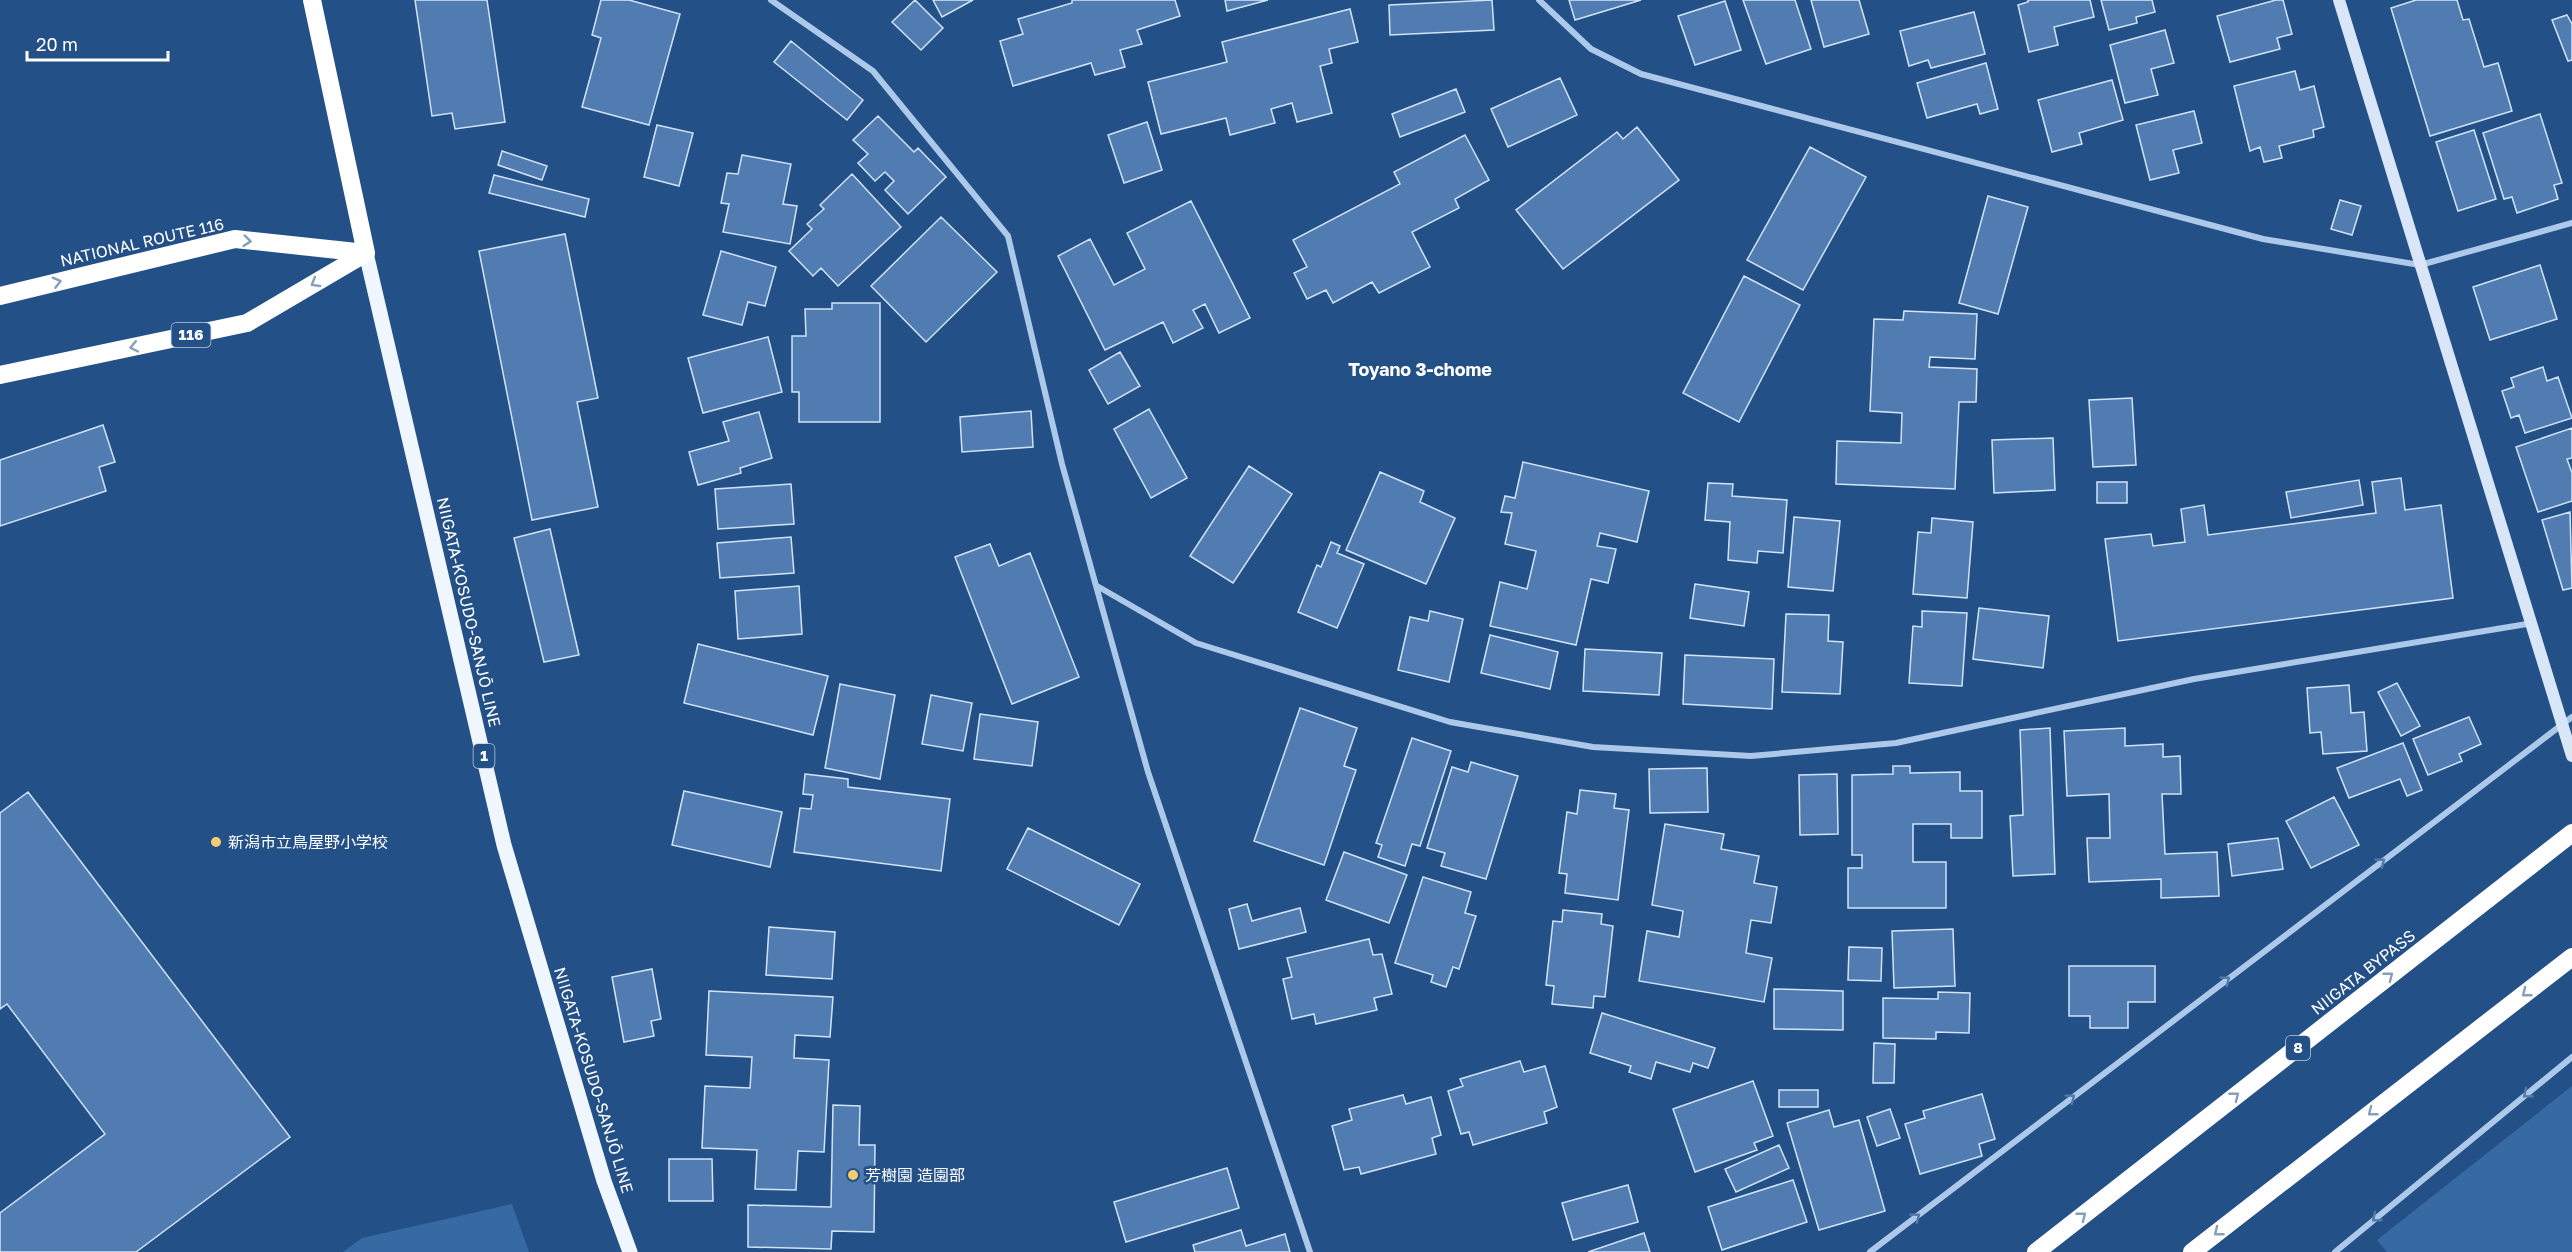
<svg xmlns="http://www.w3.org/2000/svg" width="2572" height="1252" viewBox="0 0 2572 1252" font-family="'Golos Text','Noto Sans JP',sans-serif">
<rect width="100%" height="100%" fill="#235087"/>
<!-- green -->
<path fill="#376aa3" d="M2572 1086V1252H2387L2377 1240Z
M512 1204 529 1252H343L362 1238Z"/>
<!-- building -->
<path fill="#507cb1" stroke="#d1e3f7" stroke-width="1.5" d="M415 0H487L505 122 455 129 452 113 432 116Z
M601 0H629L680 14 649 125 582 107 601 38 592 35Z
M915 0 943 28 921 50 892 22Z
M933 0H973L942 17Z
M1072 0H1175L1180 16 1137 30 1142 44 1120 50 1125 67 1095 75 1091 63 1013 86 1000 41 1023 34 1018 19 1072 3Z
M1225 0H1268L1227 11Z
M1492 0 1494 30 1390 35 1389 5Z
M1569 0H1641L1575 20Z
M1743 0H1795L1811 49 1766 64Z
M1811 0H1859L1869 34 1824 47Z
M2028 0H2090L2094 17 2054 27 2058 45 2029 52 2018 5 2028 2Z
M2101 0H2152L2155 12 2136 17 2137 23 2109 30Z
M2276 0H2283L2292 34 2277 38 2280 49 2230 62 2217 16Z
M2416 0H2457L2463 20 2469 19 2484 67 2498 63 2512 111 2430 136 2391 8Z
M1725 1 1741 50 1695 65 1678 16Z
M1350 9 1358 42 1329 49 1332 63 1320 66 1332 113 1297 122 1292 103 1271 109 1275 123 1230 135 1226 118 1161 134 1148 82 1227 62 1222 42Z
M1974 12 1985 54 1931 68 1928 60 1909 66 1900 31Z
M2567 15 2572 24V60L2568 61 2552 20Z
M2165 30 2174 63 2151 69 2158 95 2125 103 2110 45Z
M791 41 863 100 847 120 774 62Z
M1986 63 1998 109 1980 114 1977 104 1927 118 1917 83Z
M2295 71 2300 90 2314 86 2324 127 2313 130 2314 137 2279 146 2282 158 2264 162 2260 147 2250 151 2234 86Z
M1560 78 1577 115 1508 147 1491 109Z
M2112 80 2123 120 2079 133 2082 144 2052 152 2038 100Z
M1456 89 1465 112 1400 137 1392 114Z
M2194 111 2202 143 2173 150 2179 173 2150 180 2136 125Z
M2540 114 2562 183 2554 185 2558 199 2517 213 2512 197 2504 199 2483 133Z
M878 116 914 152 918 148 946 177 908 214 885 190 894 181 885 172 875 181 858 163 868 154 853 140Z
M1147 122 1162 170 1124 183 1108 135Z
M657 125 693 133 679 186 644 177Z
M1637 127 1679 180 1563 269 1516 210 1617 132 1623 139Z
M2474 130 2496 199 2458 211 2436 142Z
M1465 135 1489 180 1455 199 1459 208 1412 232 1430 267 1379 293 1372 282 1333 303 1326 290 1307 299 1294 273 1307 267 1293 240 1400 184 1394 172Z
M1810 147 1866 177 1803 290 1747 260Z
M502 151 547 166 542 180 498 165Z
M742 155 791 164 783 204 797 206 790 244 723 232 729 204 721 203 727 173 738 174Z
M852 174 901 227 838 286 821 268 813 276 789 251 812 229 807 224 824 209 820 205Z
M494 175 589 199 585 217 489 193Z
M1988 196 2028 207 1998 314 1959 303Z
M2340 200 2361 206 2352 235 2331 229Z
M1191 201 1250 318 1219 333 1205 304 1193 310 1203 328 1173 343 1163 322 1105 350 1058 256 1090 239 1114 285 1145 269 1127 233Z
M941 217 997 272 926 342 871 286Z
M565 234 598 398 577 402 598 507 532 520 479 251Z
M721 251 776 267 765 306 748 302 742 325 703 315Z
M2540 265 2557 319 2490 340 2473 287Z
M1744 276 1800 305 1739 422 1683 393Z
M832 303H880V422H799V392H792V336H806L805 309H832Z
M1904 311 1977 314 1975 359 1930 357 1929 367 1977 369 1976 402H1959L1955 489 1836 484 1837 441 1901 443 1902 413 1870 411 1874 319 1903 320Z
M768 337 782 392 703 413 688 358Z
M1120 352 1140 386 1108 404 1089 370Z
M2543 367 2547 381 2558 377 2572 418 2525 433 2519 415 2511 418 2502 391 2514 387 2511 378Z
M2132 398 2136 465 2093 467 2089 400Z
M1149 409 1187 478 1151 498 1114 429Z
M1031 411 1033 447 962 452 960 417Z
M759 412 772 458 740 468 741 473 698 485 689 452 729 441 723 422Z
M103 425 115 462 99 467 106 491 0 526V460Z
M2572 428V458L2567 459 2572 473V501L2538 512 2516 447Z
M2053 438 2055 490 1994 493 1992 440Z
M1523 462 1649 491 1637 542 1600 533 1597 546 1616 549 1608 583 1591 579 1576 645 1490 626 1500 582 1527 589 1536 551 1505 544 1512 513 1501 512 1505 496 1515 498Z
M1249 466 1292 494 1233 583 1190 556Z
M1380 472 1424 491 1420 502 1455 518 1426 584 1346 550Z
M2401 478 2405 510 2441 505 2453 598 2118 641 2105 539 2151 534 2153 546 2185 542 2181 509 2204 505 2208 535 2376 513 2372 482Z
M2359 480 2363 505 2291 518 2286 492Z
M2097 482H2127V503H2097Z
M1708 483 1733 484 1732 496 1787 500 1783 553 1758 551 1757 563 1728 560 1730 522 1705 520Z
M791 484 794 524 718 529 715 489Z
M2570 512 2572 588 2563 590 2542 520Z
M1794 517 1840 521 1833 591 1788 587Z
M1932 518 1973 522 1967 598 1913 594 1918 532 1931 533Z
M550 529 579 655 544 662 514 538Z
M791 537 794 573 720 578 717 543Z
M1331 542 1340 546 1337 553 1364 564 1337 628 1298 612 1317 565 1321 567Z
M990 544 999 566 1030 553 1079 677 1012 704 955 557Z
M1695 584 1749 592 1744 626 1690 618Z
M799 586 802 634 738 639 735 591Z
M1979 608 2049 616 2043 668 1973 659Z
M1430 611 1463 619 1449 682 1398 670 1410 617 1428 621Z
M1922 611 1967 613 1962 686 1909 683 1913 626 1922 627Z
M1786 614 1829 615 1828 641 1843 642 1840 694 1782 692Z
M1490 635 1558 652 1550 689 1481 673Z
M698 644 828 676 813 735 684 703Z
M1585 649 1662 653 1659 695 1583 691Z
M1685 655 1774 659 1772 709 1683 704Z
M2397 683 2420 726 2401 736 2378 692Z
M840 684 895 695 880 779 825 768Z
M2349 685 2351 713 2364 712 2367 751 2323 754 2321 732 2310 733 2307 688Z
M931 695 972 703 963 751 922 744Z
M1300 708 1357 728 1344 766 1356 770 1324 865 1254 841Z
M980 714 1038 722 1032 766 974 759Z
M2469 717 2481 744 2459 754 2462 761 2428 775 2413 739Z
M2050 728 2055 874 2013 876 2010 816 2023 815 2020 730Z
M2125 728V746L2163 744V757L2180 756 2181 794H2162L2165 854 2217 852 2219 896 2161 898V879L2089 882 2087 838H2110L2109 794 2067 796 2064 731Z
M1412 738 1451 751 1420 846 1412 844 1405 866 1378 857 1382 845 1376 843Z
M2403 743 2422 790 2407 796 2400 779 2349 798 2337 768Z
M1471 762 1518 776 1486 879 1441 866 1445 853 1427 848 1452 767 1468 772Z
M1893 766H1910V773L1960 772V791H1982V838H1951V824H1913V862H1946V908H1848V868H1862V855H1852V775L1893 774Z
M1707 768 1708 812 1650 813 1649 769Z
M805 774 848 779V787L950 799 941 871 794 852 800 808 811 809 813 795 803 794Z
M1837 774 1838 834 1800 835 1799 775Z
M1580 790 1616 794 1614 808 1629 810 1618 900 1565 893 1567 874 1559 873 1567 812 1577 814Z
M684 791 782 812 770 867 672 845Z
M28 792 290 1137 136 1252H0V1213L105 1134 7 1004 0 1009V813Z
M2334 797 2359 845 2311 868 2286 821Z
M1665 824 1724 834 1721 849 1759 856 1754 883 1777 887 1771 923 1751 920 1746 953 1772 958 1764 1002 1639 981 1647 931 1679 937 1683 911 1652 905Z
M1028 828 1140 884 1119 925 1007 869Z
M2278 838 2283 869 2232 876 2228 844Z
M1344 852 1407 875 1389 923 1326 900Z
M1423 877 1471 892 1465 913 1476 916 1459 969 1453 967 1446 987 1431 982 1433 975 1395 963Z
M1247 904 1252 921 1300 908 1306 932 1239 949 1229 909Z
M1563 910 1602 914 1601 924 1613 926 1605 997 1594 996 1593 1008 1552 1004 1554 986 1546 985 1553 921 1562 922Z
M769 927 835 932 832 979 766 975Z
M1953 929 1955 986 1894 988 1892 931Z
M1369 939 1373 955 1382 954 1392 994 1374 998 1377 1010 1316 1024 1314 1014 1292 1019 1283 979 1292 977 1287 958Z
M1849 947 1882 948 1881 981 1848 980Z
M2069 966H2155V1002H2128V1028H2090V1016H2069Z
M652 969 661 1019 651 1021 654 1036 624 1042 612 977Z
M1774 989 1843 991V1030L1774 1029Z
M709 991 833 997 830 1037 795 1035 794 1058 829 1060 824 1152 798 1151 796 1190 755 1189 757 1150 702 1148 705 1086 750 1088 752 1057 706 1055Z
M1938 992 1970 993 1969 1033 1936 1032V1039L1883 1038V998L1938 999Z
M1602 1013 1715 1048 1708 1068 1693 1063 1690 1072 1656 1062 1651 1079 1629 1072 1631 1066 1590 1053Z
M1874 1043 1895 1044 1894 1083H1873Z
M1520 1061 1524 1072 1545 1066 1557 1107 1544 1112 1547 1123 1473 1145 1469 1132 1461 1134 1448 1091 1463 1086 1460 1079Z
M1753 1081 1773 1136 1754 1143 1757 1150 1695 1172 1673 1109Z
M1779 1090H1818V1107H1779Z
M1982 1094 1995 1139 1979 1144 1982 1156 1920 1174 1905 1124 1925 1118 1923 1111Z
M1403 1095 1406 1104 1431 1097 1441 1135 1432 1138 1436 1154 1361 1174 1359 1167 1344 1170 1332 1126 1352 1120 1349 1109Z
M833 1105 860 1106 859 1145H875L874 1232 832 1231 831 1249 748 1247V1205L831 1207Z
M1890 1109 1900 1138 1877 1146 1867 1117Z
M1829 1110 1834 1127 1859 1120 1885 1211 1819 1230 1787 1123Z
M1779 1145 1789 1168 1736 1192 1725 1169Z
M669 1159H712L713 1201H669Z
M1227 1168 1239 1208 1126 1242 1114 1202Z
M1793 1180 1807 1222 1722 1250 1708 1207Z
M1628 1185 1638 1222 1573 1240 1562 1203Z
M1241 1230 1246 1246 1285 1234 1290 1252H1195L1193 1245Z
M1644 1233 1650 1252H1588Z"/>
<g fill="none" stroke-linecap="round" stroke-linejoin="round">
<!-- street -->
<path stroke="#adc9e9" stroke-width="6" d="M771 0 873 71 1008 236 1062 464 1148 772 1310 1252
M1539 0 1591 49 1641 74 2263 239 2420 265 2572 223
M1097 586 1196 643 1450 722 1593 747 1751 756 1896 743 2194 679 2533 623
M1870 1252 2572 717
M2335 1252 2572 1057"/>
<!-- secondary -->
<path stroke="#d8e6f7" stroke-width="12" d="M2339 0 2572 756"/>
<!-- primary -->
<path stroke="#f0f6fe" stroke-width="15" d="M366 253 504 845 604 1181 630 1252"/>
<!-- highway -->
<path stroke="#fff" stroke-width="18" d="M312 0 366 253
M0 296 235 239 366 253
M0 375 247 323 366 253
M2036 1252 2572 833
M2192 1252 2572 957"/>
</g>
<!-- one-way arrows -->
<defs><path id="oneway-chevron" d="M-2-3.5L2.5 0L-2 3.5" fill="none" stroke-width="1.6" stroke-linecap="round" stroke-linejoin="round" transform="scale(1.5)"/></defs>
<g stroke="#869fbd">
<use href="#oneway-chevron" transform="translate(247 241) rotate(6)"/>
<use href="#oneway-chevron" transform="translate(57 282) rotate(-14)"/>
<use href="#oneway-chevron" transform="translate(315 283) rotate(149)"/>
<use href="#oneway-chevron" transform="translate(134 347) rotate(168)"/>
<use href="#oneway-chevron" transform="translate(2389 976) rotate(-38)"/>
<use href="#oneway-chevron" transform="translate(2526 993) rotate(142)"/>
<use href="#oneway-chevron" transform="translate(2235 1096) rotate(-38)"/>
<use href="#oneway-chevron" transform="translate(2372 1112) rotate(142)"/>
<use href="#oneway-chevron" transform="translate(2082 1216) rotate(-38)"/>
<use href="#oneway-chevron" transform="translate(2218 1232) rotate(142)"/>
</g>
<g stroke="#537aa9">
<use href="#oneway-chevron" transform="translate(2381 862) rotate(-37)"/>
<use href="#oneway-chevron" transform="translate(2226 980) rotate(-37)"/>
<use href="#oneway-chevron" transform="translate(2527 1094) rotate(141)"/>
<use href="#oneway-chevron" transform="translate(2071 1098) rotate(-37)"/>
<use href="#oneway-chevron" transform="translate(1916 1217) rotate(-37)"/>
<use href="#oneway-chevron" transform="translate(2376 1218) rotate(141)"/>
</g>
<!-- markers -->
<g fill="#f5cc70" stroke="#235087" stroke-width="2">
<circle cx="216" cy="842" r="6"/>
<circle cx="853" cy="1175" r="6"/>
</g>
<g text-anchor="middle" stroke-width="5" stroke-linejoin="round" paint-order="stroke">
<!-- shield labels -->
<g fill="#235087" stroke="#bdcadb" stroke-width="1.5">
<rect x="171.5" y="323" width="39" height="24" rx="4.5"/>
<rect x="473.5" y="744" width="21" height="24" rx="4.5"/>
<rect x="2286" y="1036" width="24" height="24" rx="4.5"/>
</g>
<g font-size="15" font-weight="bold" fill="#fff">
<text x="191" y="340">116</text>
<text x="484" y="761">1</text>
<text x="2298" y="1053">8</text>
</g>
<!-- street labels -->
<g font-size="16" fill="#fff" stroke="#235087">
<text transform="translate(142 242) rotate(-13)" y="6">NATIONAL ROUTE 116</text>
<text transform="translate(469 612) rotate(77)" y="6">NIIGATA-KOSUDO-SANJŌ LINE</text>
<text transform="translate(2363 972) rotate(-38)" y="6">NIIGATA BYPASS</text>
<text transform="translate(594 1080) rotate(73)" y="6">NIIGATA-KOSUDO-SANJŌ LINE</text>
</g>
<!-- poi labels -->
<g font-size="16" fill="#fff" stroke="#235087" text-anchor="start">
<text x="228" y="848">新潟市立鳥屋野小学校</text>
<text x="865" y="1181">芳樹園 造園部</text>
</g>
<!-- neighbourhood labels -->
<g font-size="18" font-weight="bold" fill="#fff" stroke="#235087">
<text x="1420" y="376">Toyano 3-chome</text>
</g>
</g>
<!-- scale -->
<path d="M27 51v9h141v-9" fill="none" stroke="#ffffff" stroke-width="3"/>
<text x="36" y="51" font-size="18" fill="#ffffff" stroke="#235087" stroke-width="4.5" paint-order="stroke">20 m</text>
</svg>
